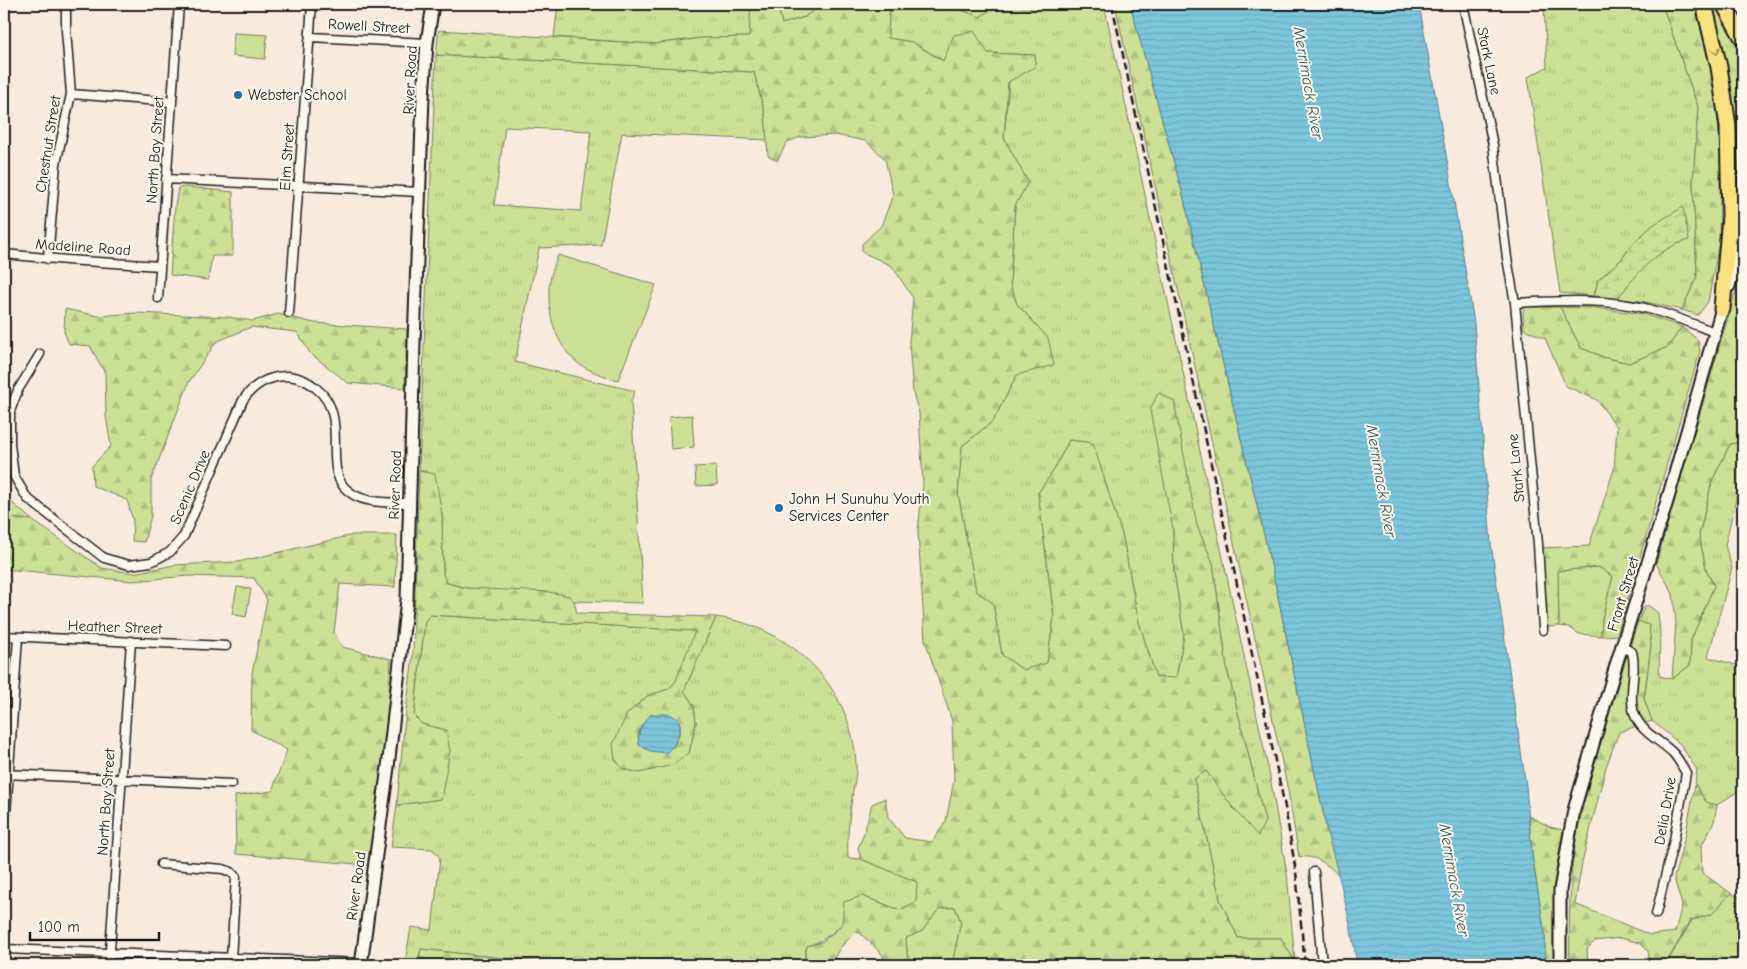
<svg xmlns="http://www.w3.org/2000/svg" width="1747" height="969" viewBox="0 0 1747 969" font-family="'Comic Neue',sans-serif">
<defs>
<pattern id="grass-tufts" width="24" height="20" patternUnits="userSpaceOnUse" patternTransform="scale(1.25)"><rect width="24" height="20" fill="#cce196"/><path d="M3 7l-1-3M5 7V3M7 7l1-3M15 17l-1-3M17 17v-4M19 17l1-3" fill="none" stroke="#afc081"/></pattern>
<pattern id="forest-firs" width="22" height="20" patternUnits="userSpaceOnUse" patternTransform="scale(1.25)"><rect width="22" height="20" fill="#cce196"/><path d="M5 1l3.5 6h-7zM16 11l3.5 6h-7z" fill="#afc081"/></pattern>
<pattern id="wetland-marsh" width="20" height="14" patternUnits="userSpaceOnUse" patternTransform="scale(1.25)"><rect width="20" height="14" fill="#cce196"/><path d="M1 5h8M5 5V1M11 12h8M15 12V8" fill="none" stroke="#afc081"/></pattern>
<pattern id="water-rules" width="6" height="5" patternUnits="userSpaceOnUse" patternTransform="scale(1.25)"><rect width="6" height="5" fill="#7cc6dc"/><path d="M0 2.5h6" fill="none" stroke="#6baabc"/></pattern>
</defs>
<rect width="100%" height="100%" fill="#f9eade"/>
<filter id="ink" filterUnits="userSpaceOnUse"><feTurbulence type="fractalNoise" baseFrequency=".02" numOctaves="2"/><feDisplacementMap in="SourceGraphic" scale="10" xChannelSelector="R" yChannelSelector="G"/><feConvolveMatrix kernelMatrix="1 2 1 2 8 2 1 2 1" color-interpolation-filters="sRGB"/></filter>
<g filter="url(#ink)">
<!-- grass -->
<path fill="url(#grass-tufts)" stroke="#747e59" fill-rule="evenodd" d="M558 4H751L750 37 702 38 653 44 554 37Z
M777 4H822L805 17 782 24Z
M896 4H946L980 17 993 8V4H1104L1270 777 1287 874 1295 962 1281 938H1238L1220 900 1194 779 1206 771 1234 809 1265 821 1227 669 1213 563 1197 526 1173 529 1174 571 1184 635 1176 679 1156 677 1138 619 1123 538 1092 443 1069 440 1054 470 1038 493 1054 617 1047 663 1023 670 1002 655 993 603 976 591 958 493 962 446 993 421 1017 375 1048 338 1017 304 1010 284 1015 206 1028 182 1004 138 1009 81 1035 67V55L987 53 944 61 912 42 887 38 889 13Z
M1544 4H1662L1698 107 1693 183 1697 276 1682 310 1641 301 1617 299 1643 266 1675 243 1653 225 1630 246 1623 258 1598 280 1594 296 1560 293 1528 77 1547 67Z
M1710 4H1715L1743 55V217L1732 256 1734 221Z
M436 55 754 72 765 114 768 140 622 133 601 245 539 248 515 362 635 391 631 401 643 603 574 601 569 596 466 588 447 583 443 574 442 514 426 471H419ZM505 127 591 131 581 211 494 205Z
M1560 307 1596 308 1643 314 1682 327 1668 347 1629 363 1606 358 1581 348Z
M1743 441V483L1740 482 1725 545 1732 568 1708 657 1743 667V788L1717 805 1706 803 1695 784 1697 770 1680 744 1652 721 1644 699 1651 645 1638 621 1645 606H1649L1658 613 1660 634 1659 676 1672 679 1690 665 1691 640 1714 586 1706 569 1699 535 1712 481 1730 444Z
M4 499H8L32 520 4 518Z
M1599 567 1613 577 1602 619 1601 636 1579 634 1569 627 1559 626 1558 571Z
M430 615 696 631 676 681 669 689 647 696 689 753 696 723 694 706 684 691 716 617C790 626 853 687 856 764 857 775 853 787 852 798 849 818 847 838 848 858L861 859 918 882 916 902 900 910 862 896C846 919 836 937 807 946L803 965H600L582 958 555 964 421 949 417 965H375L376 958 405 963 411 927 432 930 440 858 433 849 391 847 397 805 441 799 446 730 422 724 414 716 425 621Z
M1731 893 1743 899V965H1669L1668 961 1692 920 1712 914Z
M955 907 961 922 953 960 957 965H908L906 938 922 931 939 909Z"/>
<!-- forest -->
<path fill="url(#forest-firs)" stroke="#747e59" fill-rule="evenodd" d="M751 4H777L782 24 805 17 822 4H896L889 13 888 38 912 42 943 61 954 35 974 31 988 53 1035 55V67L1008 82 1004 138 1028 182 1015 206 1010 284 1017 304 1048 338 1054 365 1017 375 993 421 962 446 958 493 976 591 993 603 1002 655 1023 670 1047 663 1054 617 1038 493 1054 470 1069 440 1093 443 1123 538 1138 619 1156 677 1176 678 1184 635 1174 571 1173 529 1150 410 1158 393 1174 401 1197 526 1213 563 1227 669 1265 821 1258 836 1234 809 1206 771 1194 779 1220 900 1238 938H1281L1295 962V965H957L953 960 961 922 955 907 939 909 922 931 906 938 908 965H886L882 954 860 933 855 932 839 949 831 965H803L807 946 822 942 842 925 844 902 862 896 900 910 916 902 917 882 861 859 858 848 864 833 872 804 885 798 888 817 905 838 932 842 946 821 954 780 952 721 925 640 918 532 923 484 919 413 913 393 909 343 913 298 892 266 862 252V244L881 226 893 195 885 159 866 141 835 135 801 137 787 142 777 161 768 156 765 114 754 72 436 55 439 30 653 44 702 38 749 37Z
M946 4H993V8L980 17Z
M1115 4H1130L1183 195 1225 372 1272 568 1328 836 1340 876C1326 864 1317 855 1299 857L1288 790 1266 688Z
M1662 4H1696L1713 68 1721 158 1719 243 1708 302 1698 315 1682 310 1697 276 1693 183 1698 107Z
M186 187 233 192V256H212L208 280 170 275 175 206 178 188Z
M1743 266V441L1730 444 1712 481 1699 535 1706 569 1714 586 1691 640 1690 665 1672 679 1676 622 1673 594 1656 563Z
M1525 307H1560L1581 348 1606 358 1629 363 1668 347 1682 327 1698 340 1700 351 1617 635 1601 636 1602 619 1613 577 1599 567 1558 571 1559 626 1547 627 1541 548 1589 546 1614 469 1617 427 1597 400 1566 386 1545 338 1524 329 1523 312Z
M65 309 98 316 135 313 228 317 253 321 278 314 314 323 407 329 405 388 348 383 310 353 297 332 251 327 216 342 189 382 151 480V516L144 542 132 541 133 521 127 500 93 486 92 466 111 446 106 416 105 373 90 346 69 344 64 332Z
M419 471 435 474 442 514 443 574 447 583 466 588 549 592 569 596 574 601 577 613 716 617 684 691 694 706 696 723 689 753 673 765 639 773 623 769 615 759 613 744 627 714 647 696 669 689 676 681 695 631 430 615 425 621 414 716 422 724 446 730 450 751 441 799 397 805 404 728 413 655ZM679 720 681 729 674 747 639 745 638 735 642 724Z
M4 518 32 520 102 568 134 573 174 565 238 562 353 535H397L395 587 340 584 334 632 342 647 391 659 388 713 369 865 236 854 235 796 272 791 287 750 251 730 252 673 267 600 254 578 187 576 133 581 4 569Z
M1638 621 1649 625 1651 645 1644 699 1652 721 1619 732 1606 767 1582 863 1575 904 1650 935 1675 932 1682 905 1674 878 1686 833 1695 784 1706 802 1717 805 1714 822 1701 847 1702 873 1731 893 1712 914 1691 920 1668 960 1669 965H1650L1648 951 1640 943 1621 938 1595 941 1587 949 1588 965H1570C1569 933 1569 902 1572 870 1575 835 1584 800 1594 766 1607 717 1623 669 1638 621Z
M1529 816 1550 827 1563 830 1554 884 1553 945 1554 965H1545V935L1532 855Z
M421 949 555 964 582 958 600 965H417Z"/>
<!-- wetland -->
<path fill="url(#wetland-marsh)" stroke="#747e59" d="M1683 207 1689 240C1657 248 1637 274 1617 299L1594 296 1598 280 1623 258 1630 246 1653 225Z"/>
<!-- park -->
<path fill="#cce196" stroke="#747e59" d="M234 33 267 35 265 59 232 56Z
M558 255 656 285 618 380C604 376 591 372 579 364 559 349 549 321 549 296 548 282 553 268 558 255Z
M692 415 694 447 671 449 669 417Z
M716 466 717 485 696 486 695 467Z
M237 587 251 589 246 617 232 614Z"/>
<!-- water -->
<path fill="url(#water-rules)" stroke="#56828f" d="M1130 4H1419L1449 171 1474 323 1491 544 1526 786 1532 855 1545 935V965H1357C1351 922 1340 879 1328 836L1272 568 1225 372 1183 195Z
M651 714H670L679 720C682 733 676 744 666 753L650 751 639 745C637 731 642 724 651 714Z"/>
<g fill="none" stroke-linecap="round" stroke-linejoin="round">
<defs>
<path id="street" d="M1463 4 1493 145 1507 258 1515 303 1538 544 1543 630
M310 37 427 43
M71 94 172 102
M166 179 420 192
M4 254 67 260 160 266
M48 259 56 164 71 94 66 30V4
M158 298 179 4
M1515 303C1560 301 1605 298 1649 309 1671 315 1693 324 1714 332
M289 313 312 4
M40 354 18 390 10 411V444L14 476 27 498 104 558 129 565 151 562 170 552 184 536 243 400C254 384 268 376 288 376 298 377 308 381 316 388 350 415 323 462 344 487 360 505 388 502 409 503
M4 636 226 646
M1623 647 1632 652C1638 674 1626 696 1636 718 1644 734 1661 741 1673 753 1678 758 1682 766 1686 773L1674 840 1656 914
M4 774 232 784
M4 843 18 637
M161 864 223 869 231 872 236 877 231 959
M1314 872 1322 965
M4 949 361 963
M109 965 131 641"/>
<path id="secondary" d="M1729 286 1743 237
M361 965 388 767 407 600 414 342 423 97 427 43 433 4
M1560 965V890L1574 810 1616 665 1668 498 1724 301"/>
<path id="highway" d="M1704 4 1719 67 1728 126 1730 216 1722 309
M1724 4 1743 38"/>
</defs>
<!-- street casing -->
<use href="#street" stroke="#1c1c1c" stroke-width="11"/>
<!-- secondary casing -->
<use href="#secondary" stroke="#1c1c1c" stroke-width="15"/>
<!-- highway casing -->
<use href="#highway" stroke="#1c1c1c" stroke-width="19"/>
<!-- street -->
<use href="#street" stroke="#fbf7ec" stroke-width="8"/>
<!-- secondary -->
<use href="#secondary" stroke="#fbf7ec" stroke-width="11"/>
<!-- highway -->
<use href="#highway" stroke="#fae180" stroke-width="15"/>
<!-- rail -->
<path stroke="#1c1c1c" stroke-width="2.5" stroke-dasharray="8 4" stroke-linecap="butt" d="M1112 4 1285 807 1296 872 1305 965"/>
</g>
<!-- one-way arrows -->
<defs><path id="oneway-chevron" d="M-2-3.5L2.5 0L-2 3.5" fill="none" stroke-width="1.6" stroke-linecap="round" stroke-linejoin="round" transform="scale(1.25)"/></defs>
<use stroke="#968853" href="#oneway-chevron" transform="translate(1716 51) rotate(77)"/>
</g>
<!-- markers -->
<g fill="#1f6fb2" stroke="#fbf7ec" stroke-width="2">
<circle cx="238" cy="95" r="5"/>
<circle cx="779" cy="508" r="5"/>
</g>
<g text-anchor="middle" stroke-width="4" stroke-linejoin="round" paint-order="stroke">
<!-- street labels -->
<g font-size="15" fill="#1c1c1c" stroke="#fbf7ec">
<text transform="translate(369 26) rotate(3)" y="5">Rowell Street</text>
<text transform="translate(1489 61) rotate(78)" y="5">Stark Lane</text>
<text transform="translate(410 80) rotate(-87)" y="5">River Road</text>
<text transform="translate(48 144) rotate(-81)" y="5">Chestnut Street</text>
<text transform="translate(155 150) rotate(-86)" y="5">North Bay Street</text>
<text transform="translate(287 157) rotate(-86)" y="5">Elm Street</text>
<text transform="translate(83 247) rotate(4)" y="5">Madeline Road</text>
<text transform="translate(1516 468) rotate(-96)" y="5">Stark Lane</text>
<text transform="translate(395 485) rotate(-88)" y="5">River Road</text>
<text transform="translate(190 487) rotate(-67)" y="5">Scenic Drive</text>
<text transform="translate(1623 594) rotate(-73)" y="5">Front Street</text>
<text transform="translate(115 627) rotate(2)" y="5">Heather Street</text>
<text transform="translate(106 802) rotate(-86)" y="5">North Bay Street</text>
<text transform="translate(1665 811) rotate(-80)" y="5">Delia Drive</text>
<text transform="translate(356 886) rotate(-82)" y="5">River Road</text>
</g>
<!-- poi labels -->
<g font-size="15" fill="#1c1c1c" stroke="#fbf7ec" text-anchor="start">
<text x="248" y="100">Webster School</text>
<text x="789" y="504">John H Sunuhu Youth<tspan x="789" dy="17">Services Center</tspan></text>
</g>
<!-- water labels -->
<g font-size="16" font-style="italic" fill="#3e585f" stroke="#fbf7ec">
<text transform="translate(1309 83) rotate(80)" y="6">Merrimack River</text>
<text transform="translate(1382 481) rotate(80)" y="6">Merrimack River</text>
<text transform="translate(1455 880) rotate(80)" y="6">Merrimack River</text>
</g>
</g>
<!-- margin -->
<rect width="1747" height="969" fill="none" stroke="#fbf7ec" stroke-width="20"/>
<rect x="10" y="10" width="1727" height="949" fill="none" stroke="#1c1c1c" stroke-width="2" filter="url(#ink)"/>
<!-- scale -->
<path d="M30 932v8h129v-8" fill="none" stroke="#1c1c1c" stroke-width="2.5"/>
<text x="38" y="932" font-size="15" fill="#1c1c1c" stroke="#fbf7ec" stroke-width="4" paint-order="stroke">100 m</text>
</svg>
